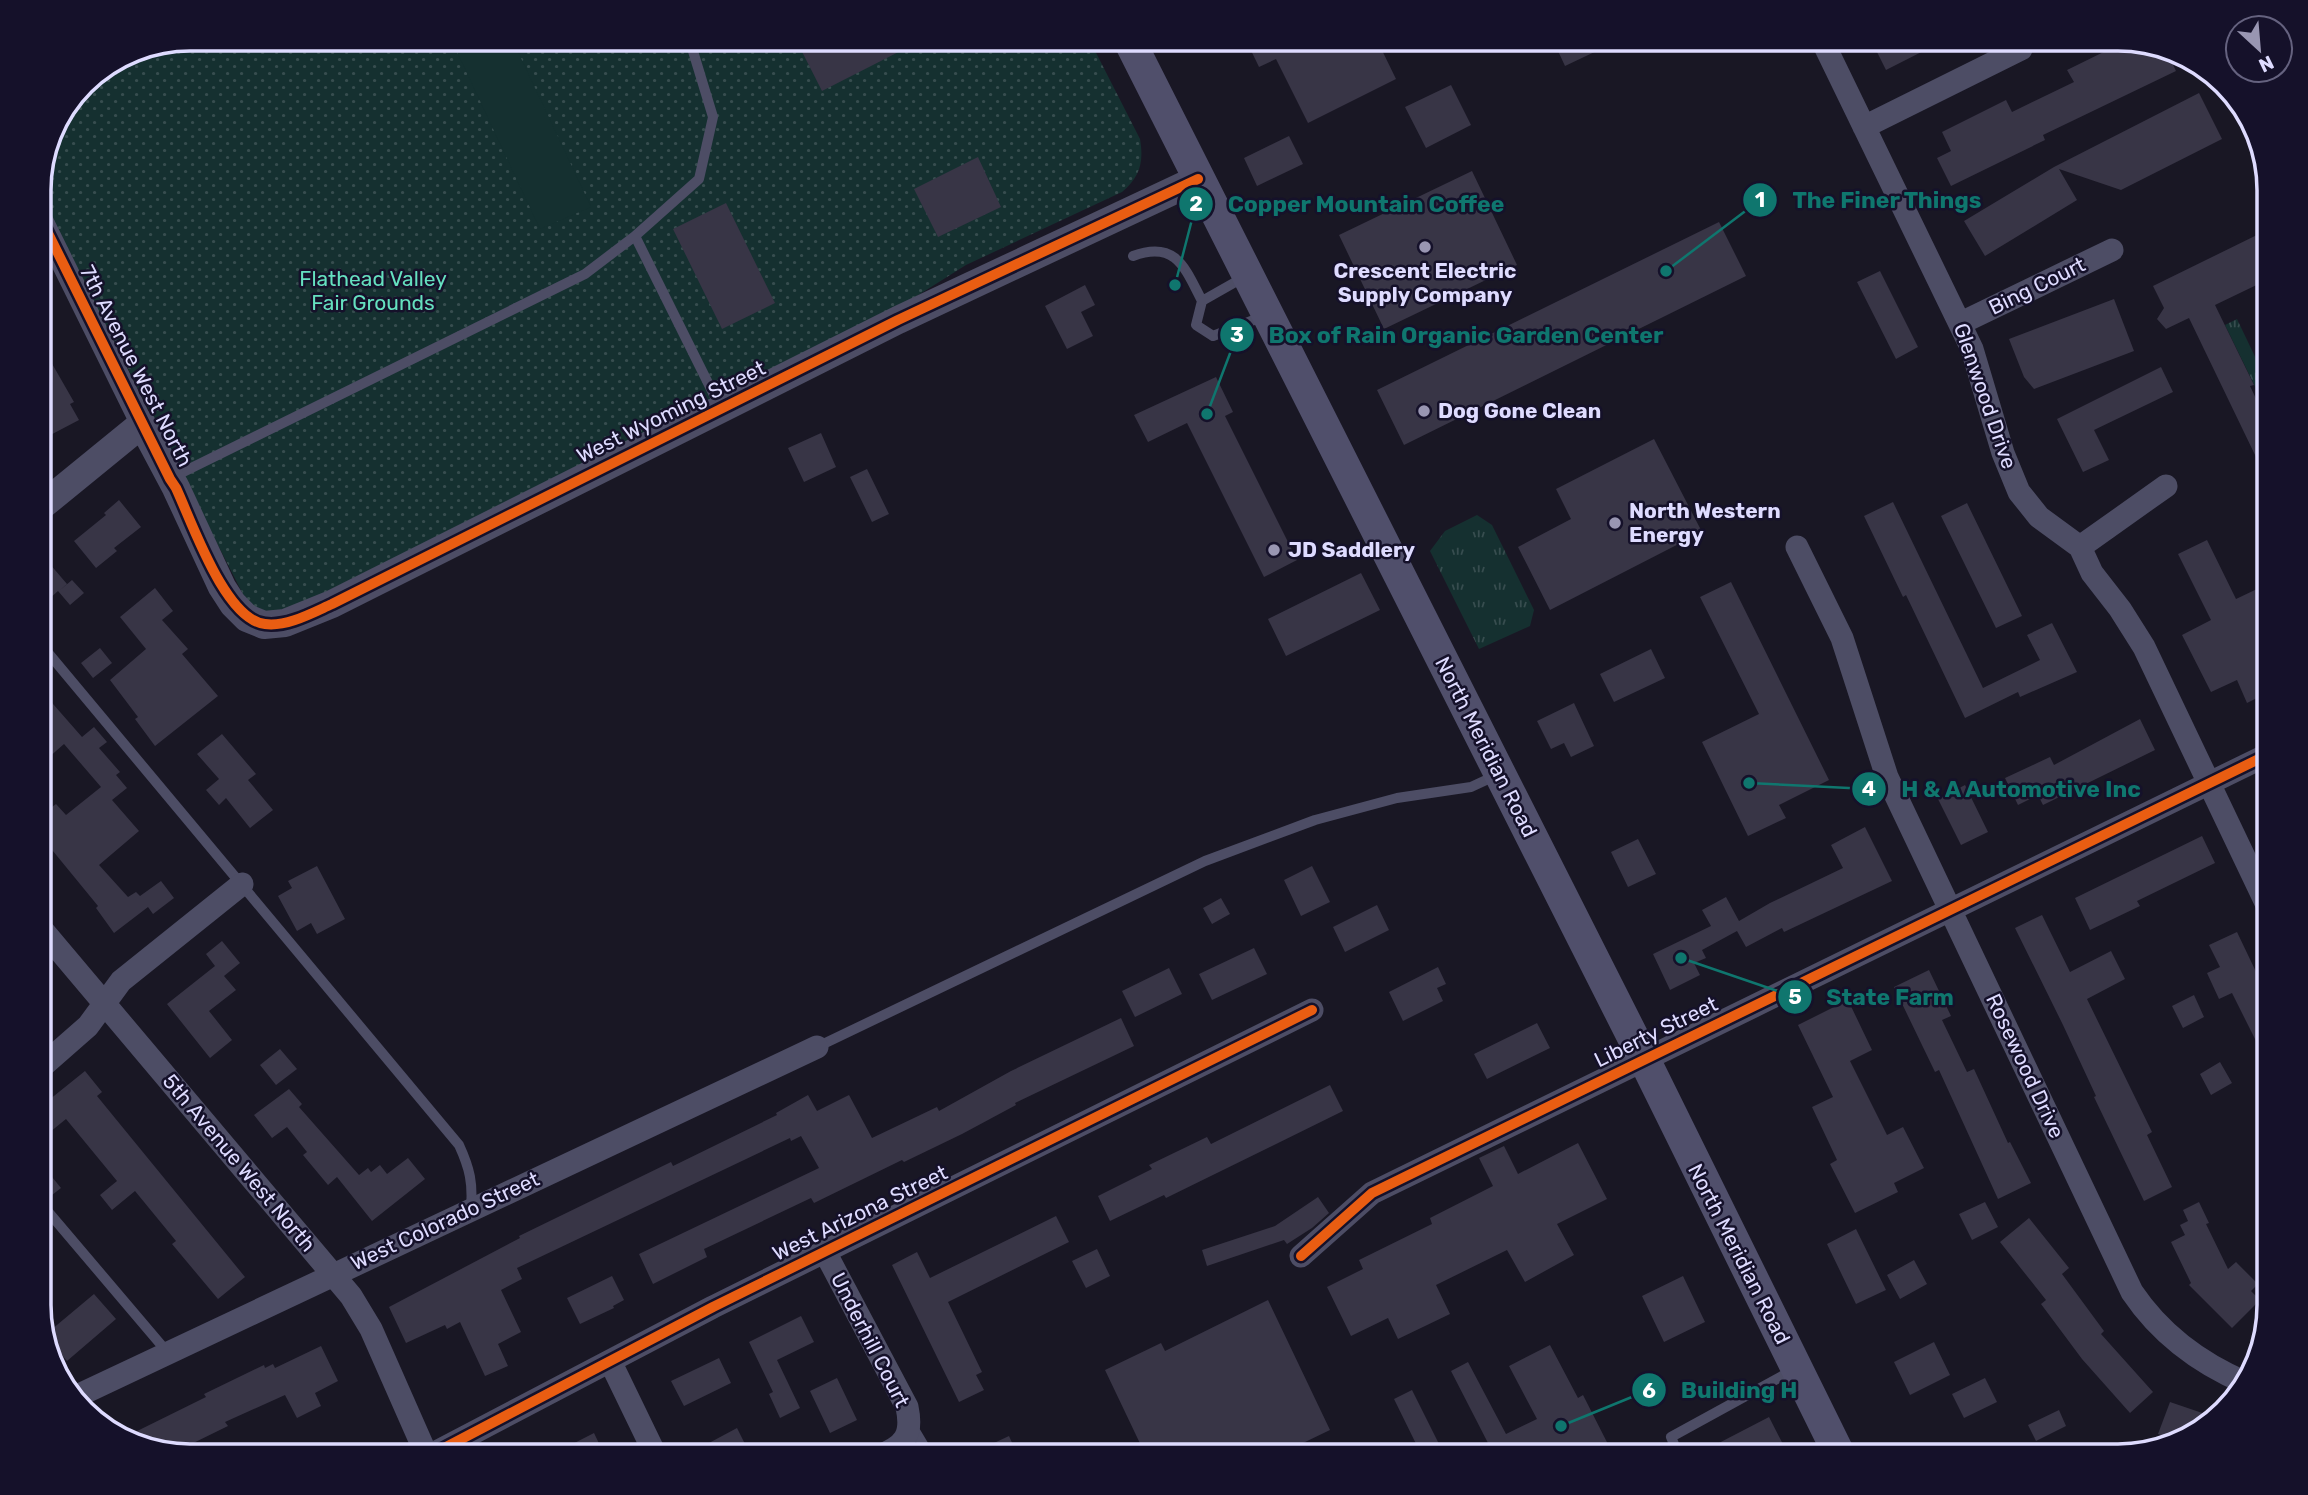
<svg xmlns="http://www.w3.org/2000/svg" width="2308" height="1495" viewBox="0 0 2308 1495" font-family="Rubik,sans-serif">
<defs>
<pattern id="grass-tufts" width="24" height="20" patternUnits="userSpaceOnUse" patternTransform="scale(1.75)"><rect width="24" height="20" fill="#153030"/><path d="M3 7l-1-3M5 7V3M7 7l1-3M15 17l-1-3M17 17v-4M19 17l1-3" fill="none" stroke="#374d4f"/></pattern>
<pattern id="park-dots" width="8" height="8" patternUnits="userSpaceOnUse" patternTransform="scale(1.75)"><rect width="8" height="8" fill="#153030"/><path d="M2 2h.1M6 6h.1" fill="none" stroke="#374d4f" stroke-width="1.8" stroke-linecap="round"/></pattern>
</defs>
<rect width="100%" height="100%" fill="#191724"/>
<!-- grass -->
<path fill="url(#grass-tufts)" d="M2237 319 2269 386V415L2225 325Z
M1477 515 1492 525 1534 610 1530 626 1479 649 1430 551 1445 531Z"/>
<!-- park -->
<path fill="url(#park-dots)" d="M190 38 1089 39 1140 139C1144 162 1140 177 1122 192L966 265 877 321 277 616 249 606 39 194C39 133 76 76 131 51 148 43 172 42 190 38Z"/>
<!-- pitch -->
<path fill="#153030" d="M451 39H512L591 207 540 229Z"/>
<!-- building -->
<path fill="#383546" d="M795 38H926L822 91Z
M1245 38H1376L1396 79 1308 123 1276 59 1259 67Z
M1552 38H1624L1565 66Z
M1870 38H1949L1886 70Z
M2126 41 2168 54 2176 71 2043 135 2045 140 1951 186 1937 158 1951 151 1942 132 2006 100 2012 112 2074 82 2067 70Z
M1451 85 1471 125 1426 148 1405 107Z
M2199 93 2222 139 2121 190 2059 169 2077 200 1985 256 1964 221 2054 167Z
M1289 136 1303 164 1257 186 1244 158Z
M978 157 1001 207 938 237 914 189Z
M1472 171 1517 265 1384 329 1339 235Z
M726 203 775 303 722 329 673 229Z
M1719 222 1746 276 1404 445 1377 390Z
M2261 233 2269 251V279L2215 305 2254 385 2250 386 2269 426V484L2189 318 2166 329 2157 319 2164 308 2153 286Z
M1880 271 1918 347 1896 359 1857 282Z
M1085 285 1095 305 1081 312 1093 336 1067 349 1045 306Z
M2114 299 2134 351 2034 389 2024 377 2009 339Z
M39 341 74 402 70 404 79 420 39 441Z
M2161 367 2173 392 2094 430 2109 460 2083 472 2057 419Z
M1216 377 1233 412 1225 416 1297 560 1264 577 1187 423 1148 442 1134 415Z
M821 433 836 467 804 482 788 448Z
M1654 439 1702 532 1550 610 1518 547 1571 519 1556 489Z
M867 469 889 514 872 522 850 477Z
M119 500 141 527 114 548 117 551 96 568 74 541 106 515 104 513Z
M1893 502 1983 688 2040 660 2027 635 2052 623 2077 672 2020 697 2018 692 1965 718 1906 595 1903 597 1864 516Z
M1967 503 2022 616 1996 628 1941 516Z
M2207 540 2236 599 2257 589 2269 615V692L2247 703 2237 680 2211 692 2182 635 2211 620 2178 554Z
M49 563 67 584 59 591 72 580 84 593 70 605 58 591 39 608V572Z
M1361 573 1380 610 1286 656 1268 619Z
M1731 582 1829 780 1779 805 1786 818 1748 836 1702 742 1759 714 1700 597Z
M155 588 173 611 162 620 188 649 182 654 218 696 155 746 135 719 138 717 110 680 146 649 120 617Z
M100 648 112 663 93 678 81 663Z
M1651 649 1665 678 1614 702 1600 674Z
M39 688 82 737 94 727 107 742 99 748 120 772 116 775 127 788 112 800 139 831 99 865 128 897 136 892 140 896 161 881 174 898 153 914 148 907 114 933 96 908 98 906 39 834V792L52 807 56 804 66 815 101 787 64 744 39 766Z
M1574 703 1594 746 1571 757 1564 743 1551 749 1537 721Z
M2140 719 2155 750 2043 805 2038 795 2018 805 2005 778 2050 757 2054 765Z
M222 734 256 774 248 780 273 810 250 828 226 798 219 805 206 790 219 779 197 754Z
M1965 785 1988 832 1961 845 1938 799Z
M1865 827 1892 881 1784 932 1782 928 1746 947 1737 931 1702 950 1706 958 1694 963 1700 975 1670 990 1653 954 1711 926 1702 910 1726 897 1739 921 1770 903 1843 868 1831 845Z
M2202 836 2215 863 2137 901 2140 906 2090 930 2075 898Z
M1638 839 1656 874 1628 887 1611 852Z
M317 866 345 919 317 934 311 923 297 931 278 896 292 888 288 881Z
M1312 866 1330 902 1301 916 1284 880Z
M1221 898 1230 914 1212 924 1203 908Z
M1377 905 1389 930 1345 952 1333 927Z
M2042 915 2070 972 2111 951 2125 979 2087 999 2152 1132 2147 1135 2172 1187 2144 1201 2094 1097 2096 1096 2063 1025 2015 928Z
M2237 932 2269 999V1067L2232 993 2219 999 2207 973 2220 967 2209 945Z
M222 941 240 963 224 976 236 990 209 1011 232 1040 210 1058 167 1004 215 966 206 954Z
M1254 948 1267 974 1212 1000 1199 974Z
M1438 967 1446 984 1437 988 1443 1001 1403 1021 1389 992Z
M1169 968 1182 994 1135 1017 1122 991Z
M1929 970 1951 1016 1942 1020 1967 1072 1974 1069 2008 1143 2010 1142 2031 1183 1998 1199 1939 1070 1935 1072 1894 987Z
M2194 995 2204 1017 2183 1028 2172 1006Z
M1848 1000 1872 1050 1850 1061 1887 1135 1903 1127 1924 1168 1894 1183 1898 1192 1855 1213 1830 1164 1837 1160 1812 1107 1833 1097 1798 1025Z
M1121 1018 1134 1046 1015 1103 1016 1105 962 1134 904 1162 902 1160 814 1203 811 1198 704 1249 707 1257 653 1284 639 1254 819 1168 801 1136 791 1141 790 1138 517 1268 522 1279 501 1290 521 1332 498 1344 508 1366 485 1376 460 1322 447 1329 445 1325 406 1343 389 1307 520 1238 519 1236 671 1162 673 1166 777 1115 776 1113 808 1095 817 1111 849 1095 872 1138 937 1107 939 1111 1011 1071Z
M1537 1023 1550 1048 1487 1079 1474 1054Z
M280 1049 297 1069 276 1085 260 1065Z
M2220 1062 2232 1083 2211 1095 2200 1074Z
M85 1071 102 1092 97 1096 245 1277 218 1299 172 1244 176 1241 135 1191 112 1210 100 1195 117 1181 66 1119 39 1141V1108Z
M1330 1085 1343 1111 1166 1198 1164 1195 1110 1221 1098 1196 1152 1169 1149 1165 1207 1137 1211 1144Z
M289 1089 302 1104 299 1107 359 1175 368 1168 371 1172 380 1165 387 1174 408 1158 425 1179 372 1221 337 1177 328 1185 303 1155 307 1152 287 1127 272 1138 254 1115Z
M1578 1143 1607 1199 1557 1224 1574 1255 1525 1282 1507 1250 1436 1285 1450 1314 1398 1339 1388 1318 1351 1336 1327 1287 1363 1269 1359 1260 1432 1224 1430 1218 1493 1186 1479 1158 1504 1146 1518 1174Z
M39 1161 61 1188 47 1199 39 1193Z
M1318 1197 1329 1213 1312 1228 1287 1244 1284 1240 1207 1266 1202 1250 1275 1226Z
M1985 1202 1998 1227 1972 1240 1959 1214Z
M2199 1202 2209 1223 2206 1224 2228 1269 2236 1262 2258 1284 2251 1291 2260 1300 2232 1328 2189 1285 2191 1283 2171 1242 2185 1235 2180 1225 2188 1221 2183 1210Z
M1056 1216 1069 1242 948 1302 982 1372 976 1375 984 1390 959 1402 892 1265 917 1252 930 1278Z
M2029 1218 2069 1268 2062 1274 2104 1331 2101 1334 2153 1392 2130 1413 2082 1359 2041 1304 2046 1300 2000 1242Z
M1856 1229 1886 1290 1856 1304 1827 1244Z
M1097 1249 1110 1276 1086 1288 1072 1261Z
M1914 1260 1927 1284 1900 1299 1887 1275Z
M612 1276 624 1300 613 1306 614 1308 580 1324 567 1298Z
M1683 1276 1705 1322 1664 1342 1642 1296Z
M94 1294 116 1319 67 1361 45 1335Z
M1268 1300 1330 1430 1276 1456H1146L1105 1370 1161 1343 1165 1351Z
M801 1316 814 1342 777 1360 800 1408 780 1418 769 1394 773 1392 749 1342Z
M1934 1342 1950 1375 1910 1395 1894 1362Z
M1550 1345 1578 1398 1583 1395 1614 1456H1462L1488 1443 1451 1371 1468 1362 1506 1434 1537 1419 1509 1366Z
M321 1346 338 1381 315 1393 321 1406 297 1418 285 1395 225 1422 228 1426 175 1452 125 1437 206 1397 204 1394 264 1365 265 1368 273 1364 275 1368Z
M719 1358 731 1383 684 1406 671 1381Z
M837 1378 857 1420 830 1433 810 1391Z
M1985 1378 1997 1402 1964 1418 1952 1394Z
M1412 1390 1445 1456H1422L1394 1399Z
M2170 1402 2214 1417 2193 1436 2178 1441 2158 1434Z
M2059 1410 2066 1426 2036 1441 2028 1425Z
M1769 1417 1789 1456H1721L1715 1445Z
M737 1428 751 1456H715L709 1443Z
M594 1433 605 1456 547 1457Z
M1009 1436 1018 1456H966Z"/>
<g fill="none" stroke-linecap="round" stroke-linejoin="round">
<!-- service -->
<path stroke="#4d4d65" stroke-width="10" d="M635 236 720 407
M1133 256C1176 240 1185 268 1202 301L1196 325 1213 336 1264 316
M1202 301 1246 276
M2269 337V342
M173 477 585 274 635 236 699 179 713 117 689 38
M39 642 459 1145C470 1169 473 1183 471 1209
M817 1047 1205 861 1315 820 1397 798 1471 787 1497 775
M39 1201 168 1353
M911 1424 930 1456
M1679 1456 1671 1437 1795 1369"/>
<!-- minor -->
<path stroke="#4d4d65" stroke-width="23" d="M1821 38 1972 349 2003 453 2019 492 2039 517 2080 547 2092 573 2120 609 2144 647 2269 909
M1864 127 2021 49
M39 215 142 424
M1961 323 2112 250
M1797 547 1842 638 1887 777 2132 1292C2161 1335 2199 1363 2246 1383
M2080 547 2166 486
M39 926 351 1296 371 1329 427 1456
M39 1069 88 1026 121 981 242 884
M825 1252 907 1407C913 1435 905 1446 879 1456
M1301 1256 1372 1193 2269 754
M610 1361 656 1456
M75 1397 817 1047
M429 1456 713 1307 1312 1010"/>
<!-- tertiary -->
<path stroke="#4d4d65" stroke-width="28" d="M39 508 142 424 176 488 222 587 233 604 247 618 264 625 285 623 332 604 898 320 1198 179"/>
<!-- secondary -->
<path stroke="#504f6b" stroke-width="32" d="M1128 38 1644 1059 1840 1456"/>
<defs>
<path id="cycleway" d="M39 215 170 479 176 488C192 522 225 620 265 624 287 627 312 613 332 604L898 320 1198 179
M1301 1256 1372 1193 2269 754
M429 1456 713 1307 1312 1010"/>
</defs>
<!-- cycleway casing -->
<use href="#cycleway" stroke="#15112a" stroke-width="15"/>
<!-- cycleway -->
<use href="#cycleway" stroke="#e95d12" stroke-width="10"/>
</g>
<!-- markers -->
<g fill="#9996b2" stroke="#15112a" stroke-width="2.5">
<circle cx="1425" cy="247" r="7"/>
<circle cx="1424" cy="411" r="7"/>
<circle cx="1615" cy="523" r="7"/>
<circle cx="1274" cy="550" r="7"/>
</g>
<g text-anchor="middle" stroke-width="5" stroke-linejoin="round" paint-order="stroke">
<!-- poi labels -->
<g font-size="21" font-weight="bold" fill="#dedbff" stroke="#15112a" text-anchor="start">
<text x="1425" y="278" text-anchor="middle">Crescent Electric<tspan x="1425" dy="24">Supply Company</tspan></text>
<text x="1438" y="418">Dog Gone Clean</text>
<text x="1629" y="518">North Western<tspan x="1629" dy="24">Energy</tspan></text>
<text x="1288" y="557">JD Saddlery</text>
</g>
<!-- park labels -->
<g font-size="21" fill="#65e0bf" stroke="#15112a">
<text x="373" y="286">Flathead Valley<tspan x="373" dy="24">Fair Grounds</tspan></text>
</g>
<!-- street labels -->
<g font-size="21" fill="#dedbff" stroke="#15112a">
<text transform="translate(2037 286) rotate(-26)" y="7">Bing Court</text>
<text transform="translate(136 366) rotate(63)" y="7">7th Avenue West North</text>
<text transform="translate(1985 396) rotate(71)" y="7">Glenwood Drive</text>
<text transform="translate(671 412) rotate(-26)" y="7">West Wyoming Street</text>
<text transform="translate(1486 747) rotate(63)" y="7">North Meridian Road</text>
<text transform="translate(1656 1032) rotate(-26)" y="7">Liberty Street</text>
<text transform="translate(2025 1066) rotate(65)" y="7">Rosewood Drive</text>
<text transform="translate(239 1163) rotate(50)" y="7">5th Avenue West North</text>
<text transform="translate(860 1213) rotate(-26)" y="7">West Arizona Street</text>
<text transform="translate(445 1221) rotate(-25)" y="7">West Colorado Street</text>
<text transform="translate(1739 1254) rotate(63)" y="7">North Meridian Road</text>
<text transform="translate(870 1340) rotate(63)" y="7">Underhill Court</text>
</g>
</g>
<!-- crop -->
<path d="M0 0H2308V1495H0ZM190 51H2118A139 139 0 0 1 2257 190V1305A139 139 0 0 1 2118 1444H190A139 139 0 0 1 51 1305V190A139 139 0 0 1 190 51Z" fill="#15112a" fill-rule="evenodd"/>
<path fill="none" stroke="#dedbff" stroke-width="3.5" d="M190 51H2118A139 139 0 0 1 2257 190V1305A139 139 0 0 1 2118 1444H190A139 139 0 0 1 51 1305V190A139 139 0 0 1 190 51Z"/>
<!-- callouts -->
<path fill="none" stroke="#0f766e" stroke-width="2.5" d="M1666 271L1760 200M1175 285L1196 204M1207 414L1237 335M1749 783L1869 789M1681 958L1795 997M1561 1426L1649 1390"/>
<g fill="#0f766e" stroke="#15112a" stroke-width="2.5">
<circle cx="1666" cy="271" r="7"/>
<circle cx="1175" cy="285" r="7"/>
<circle cx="1207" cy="414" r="7"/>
<circle cx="1749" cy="783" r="7"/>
<circle cx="1681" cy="958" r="7"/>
<circle cx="1561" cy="1426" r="7"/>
<circle cx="1760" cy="200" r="18"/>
<circle cx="1196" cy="204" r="18"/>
<circle cx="1237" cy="335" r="18"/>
<circle cx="1869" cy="789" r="18"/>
<circle cx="1795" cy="997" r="18"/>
<circle cx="1649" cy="1390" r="18"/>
</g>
<g font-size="21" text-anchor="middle" font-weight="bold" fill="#fff">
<text x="1760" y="207">1</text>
<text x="1196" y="211">2</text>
<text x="1237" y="342">3</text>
<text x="1869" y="796">4</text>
<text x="1795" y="1004">5</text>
<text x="1649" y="1398">6</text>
</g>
<g font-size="23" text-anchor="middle" font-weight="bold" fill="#0f766e" stroke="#15112a" stroke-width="5" stroke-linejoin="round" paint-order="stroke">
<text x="1887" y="208">The Finer Things</text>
<text x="1366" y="212">Copper Mountain Coffee</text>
<text x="1466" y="343">Box of Rain Organic Garden Center</text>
<text x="2021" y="797">H &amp; A Automotive Inc</text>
<text x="1890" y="1005">State Farm</text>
<text x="1739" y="1398">Building H</text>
</g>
<!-- north arrow -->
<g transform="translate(2259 49) rotate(154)"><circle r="33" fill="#15112a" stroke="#65627f" stroke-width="2"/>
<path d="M0-5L12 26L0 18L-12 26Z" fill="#9996b2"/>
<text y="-10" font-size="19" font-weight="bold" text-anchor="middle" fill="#dedbff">N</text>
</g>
</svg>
